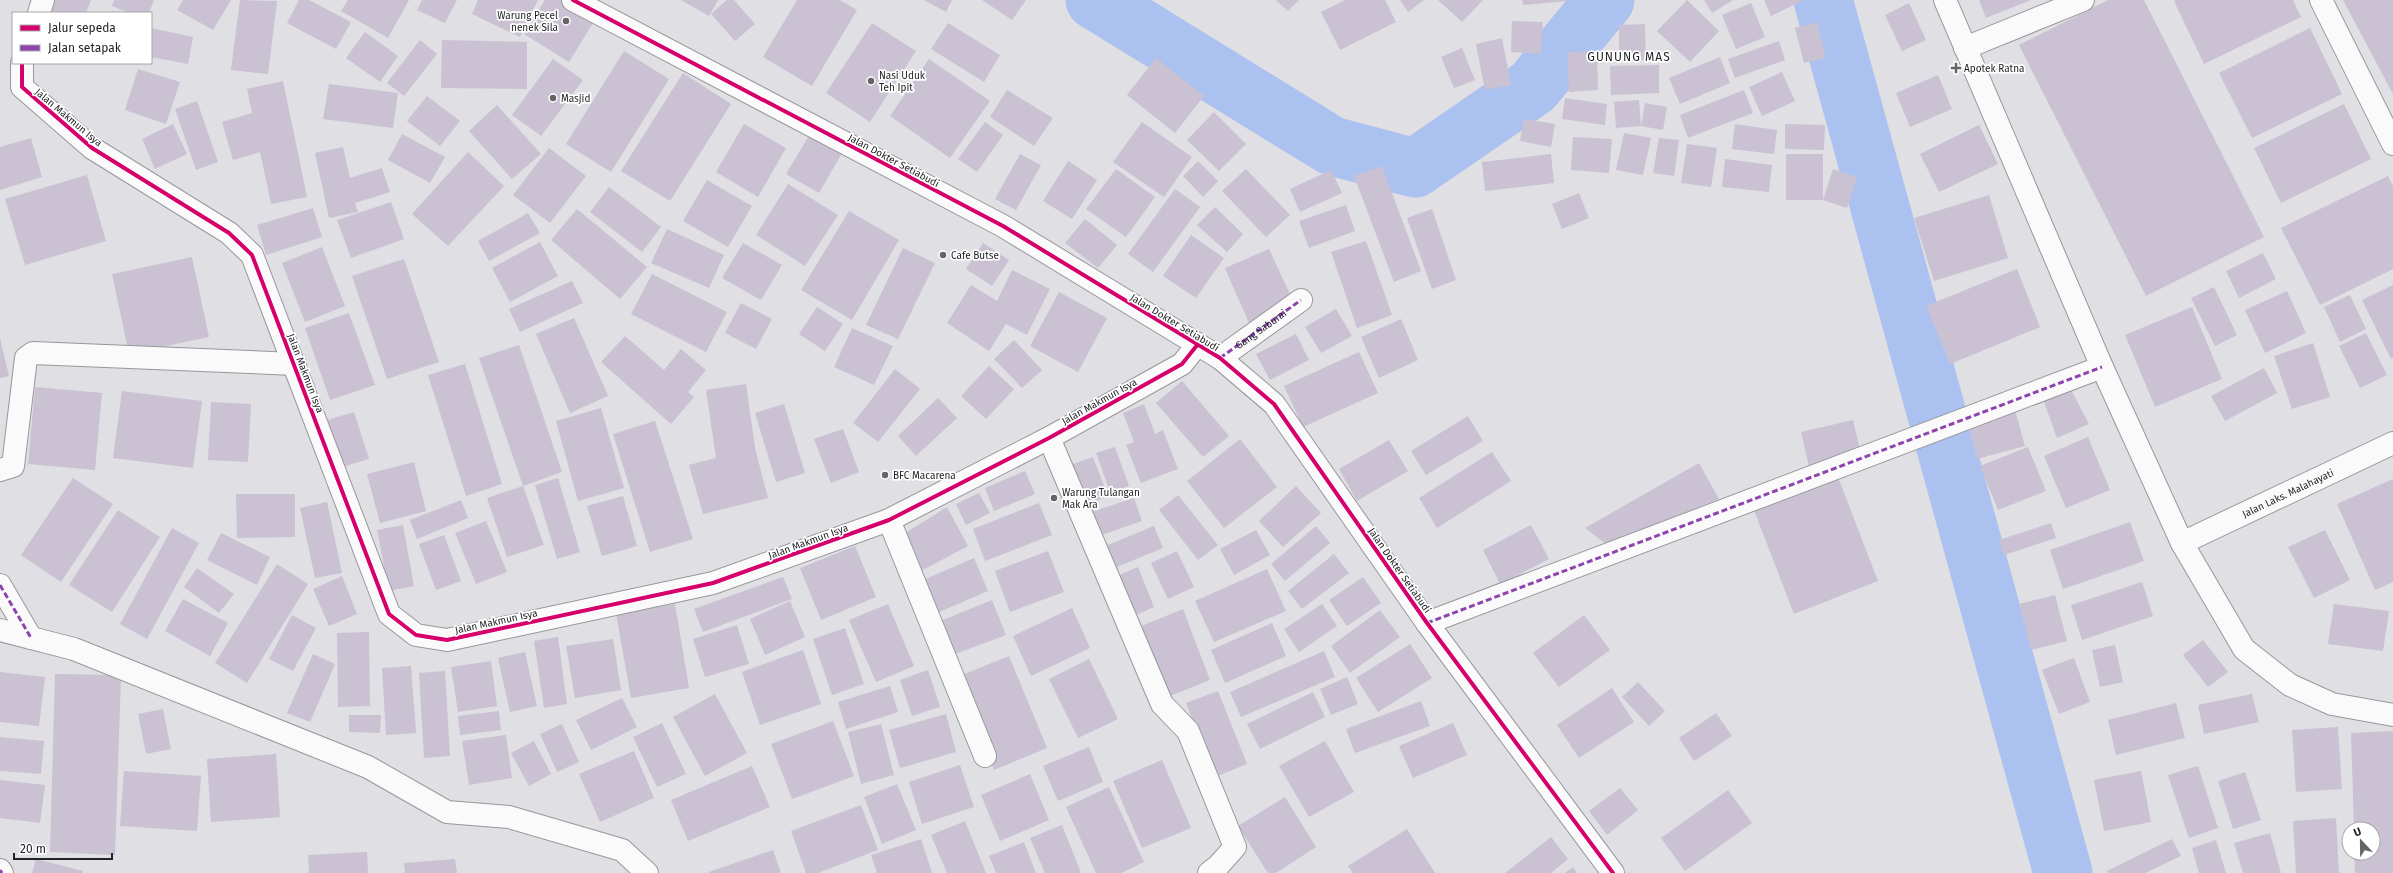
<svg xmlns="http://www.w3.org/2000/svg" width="2393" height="873" viewBox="0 0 2393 873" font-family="'Fira Sans',sans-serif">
<rect width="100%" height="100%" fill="#dfdfe4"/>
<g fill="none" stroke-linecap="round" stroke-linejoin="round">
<!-- river -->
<path stroke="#abc1ef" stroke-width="59" d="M1095 0 1332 146 1415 168 1533 87 1605 0
M1823 0 2063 873"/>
</g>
<!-- building -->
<path fill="#cac1d3" d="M52 0H91L86 13H47Z
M114 0H154L149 13H129L112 6Z
M183 0H231L213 30 177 10Z
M240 0 277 1 268 74 231 70Z
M299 0H309L351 22 336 49 287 23Z
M348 0H409L388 38 341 11Z
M422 0H457L445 23 417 10Z
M478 0H538L520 37 472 14Z
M545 0H566L596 18 569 62 524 34Z
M681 0H718L709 16Z
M727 0H734L755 24 735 41 711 14Z
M797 0H840L857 10 812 86 763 57Z
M924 0H952L946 12Z
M982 0H1026L1012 20Z
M1276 0H1299L1288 11Z
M1345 0H1385L1396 22 1340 50 1321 12Z
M1400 0H1424L1408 12Z
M1438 0H1483L1462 22Z
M1522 0H1568V1L1523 5Z
M1687 0 1719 31 1690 62 1657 31Z
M1704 0H1733L1712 13Z
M1764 0H1804L1771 16Z
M1979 0H2031L1986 18Z
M2108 0H2144L2264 237 2146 296 2019 45Z
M2176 0H2293L2301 17 2204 64 2174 1Z
M2343 0H2393V94Z
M1751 3 1765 37 1736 49 1722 15Z
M1909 3 1926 40 1902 51 1885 15Z
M1512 21 1543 22 1541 54 1511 52Z
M1817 22 1826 58 1804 63 1795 28Z
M872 23 916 51 870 122 826 93Z
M948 23 1000 55 984 82 931 49Z
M1645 24 1646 60 1619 61V25Z
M151 28 193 37 188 64 151 57Z
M2310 28 2342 94 2252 138 2219 73Z
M365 32 398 56 380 82 346 58Z
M1502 38 1511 85 1485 90 1476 44Z
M420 40 437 54 404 96 387 83Z
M442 40 527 42V89L441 88Z
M1779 41 1785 60 1735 78 1728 59Z
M1462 48 1475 80 1454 88 1441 57Z
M624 51 669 79 611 172 566 144Z
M1597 51 1598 90 1569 92 1567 52Z
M1720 57 1730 83 1680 104 1669 78Z
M1156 58 1204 96 1175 133 1127 95Z
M553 59 583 80 541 136 512 115Z
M929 59 990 101 950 158 890 116Z
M1659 65V93L1611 95 1610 66Z
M138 69 180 82 166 124 125 110Z
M1782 72 1795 101 1762 116 1749 87Z
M683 73 731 104 670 201 621 171Z
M1938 75 1952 109 1910 127 1896 93Z
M283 81 307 197 271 204 260 152 233 160 222 122 252 113 247 89Z
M329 84 398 93 393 128 323 119Z
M1007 90 1053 118 1034 146 990 117Z
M1744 90 1753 113 1688 138 1680 115Z
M427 96 460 121 440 146 407 121Z
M1565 98 1607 104 1605 125 1562 119Z
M1639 100 1641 126 1616 128 1614 102Z
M197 101 218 162 196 170 175 109Z
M1645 103 1667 107 1663 130 1641 126Z
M2344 104 2371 159 2281 203 2254 148Z
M497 105 541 154 512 179 469 131Z
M1214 112 1246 144 1219 171 1187 140Z
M1524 119 1555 124 1551 147 1520 141Z
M985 122 1003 135 977 172 958 159Z
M1142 122 1192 157 1164 197 1113 162Z
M173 124 187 154 155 169 142 139Z
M744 124 786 148 758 197 716 172Z
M1735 124 1777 130 1774 154 1732 149Z
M1785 124 1825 125 1824 150 1785 149Z
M1979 125 1998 164 1939 192 1920 154Z
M1624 133 1651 138 1643 175 1616 170Z
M402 134 445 157 430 183 388 160Z
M810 134 842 153 819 193 786 174Z
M1573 137 1612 139 1609 173 1571 170Z
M31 138 42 177 0 190V147Z
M1659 138 1679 140 1674 176 1653 173Z
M1687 144 1717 148 1711 187 1681 183Z
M343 147 350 178 382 168 390 192 355 203 358 212 329 218 315 153Z
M549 148 586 176 550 223 513 195Z
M468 152 504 186 448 246 412 214Z
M1020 154 1041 165 1016 210 995 199Z
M1551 154 1554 183 1485 191 1482 162Z
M1786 154H1823V200H1786Z
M1725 159 1772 165 1769 192 1722 187Z
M1068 161 1097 180 1072 219 1043 201Z
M1198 161 1218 181 1203 197 1183 176Z
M1382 166 1421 271 1394 282 1354 176Z
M1116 169 1155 197 1126 237 1086 209Z
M1246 169 1290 215 1266 237 1222 191Z
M1833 169 1857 177 1847 208 1823 200Z
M1331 170 1342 193 1300 212 1290 189Z
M87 175 106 241 25 265 5 199Z
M2388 176 2393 186V269L2320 305 2281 228Z
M707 180 752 206 728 247 683 221Z
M788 184 838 215 805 266 756 235Z
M609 187 661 227 642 252 590 212Z
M1175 189 1200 207 1153 272 1128 254Z
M1579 193 1589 218 1562 229 1552 204Z
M1989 195 2008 258 1934 281 1914 218Z
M391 202 404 239 351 258 337 220Z
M1346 205 1355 231 1309 248 1299 221Z
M1215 207 1243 234 1227 252 1197 225Z
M313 208 322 237 266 255 257 225Z
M577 209 647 267 620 299 551 240Z
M1432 209 1456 280 1432 289 1407 218Z
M849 211 899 240 852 320 801 290Z
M528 213 540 233 489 261 478 241Z
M1085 219 1117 245 1098 268 1065 243Z
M667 229 724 255 709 288 651 263Z
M1191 235 1224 258 1196 298 1163 276Z
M1366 241 1392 315 1357 328 1331 252Z
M540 242 558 276 510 302 492 268Z
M743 243 782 265 761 300 722 278Z
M983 243 1009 260 992 286 966 269Z
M322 247 345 306 305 322 282 263Z
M903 248 935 263 898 339 866 325Z
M1269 249 1294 303 1249 323 1225 268Z
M2263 253 2276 279 2239 298 2226 271Z
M192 257 209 337 129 354 112 274Z
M404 259 439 362 387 379 352 276Z
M2017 269 2040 327 1950 364 1926 306Z
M1012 270 1050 289 1027 335 1006 324 989 351 947 323 971 285 997 301Z
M652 274 727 312 706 352 631 314Z
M572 281 583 303 520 332 509 309Z
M2393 285V358L2391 359 2362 300Z
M2214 287 2237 335 2215 346 2191 298Z
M2287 291 2306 333 2265 353 2245 310Z
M1059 292 1107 318 1078 372 1030 346Z
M2350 295 2366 329 2340 342 2324 307Z
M741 303 772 319 756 349 725 333Z
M817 307 843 324 825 351 799 334Z
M2192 307 2222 379 2155 407 2125 335Z
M1336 309 1352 336 1321 353 1305 327Z
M349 313 375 385 330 400 305 328Z
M574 318 608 396 570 413 536 334Z
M1401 319 1418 360 1379 378 1361 337Z
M852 328 893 346 874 385 834 367Z
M2366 333 2387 375 2360 388 2339 346Z
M1296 334 1309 360 1270 380 1256 354Z
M625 336 664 370 681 349 706 370 688 392 694 397 671 424 601 362Z
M0 338 9 376 0 378Z
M1014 340 1042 370 1022 388 994 359Z
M2313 343 2330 397 2292 409 2274 356Z
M519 345 562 472 523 486 479 358Z
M1359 352 1378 393 1303 427 1284 386Z
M465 364 502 484 466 496 428 375Z
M989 366 1014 389 986 419 961 396Z
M2264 368 2277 393 2225 421 2211 396Z
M895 369 920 389 878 442 853 423Z
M1182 381 1229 436 1203 457 1156 403Z
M746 384 755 448 768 498 703 514 689 465 716 458 706 390Z
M35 387 102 393 95 470 28 464Z
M2070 388 2089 424 2057 438 2044 402Z
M122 391 202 401 193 468 113 458Z
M938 398 957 418 916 456 898 436Z
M211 402 251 404 248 462 208 460Z
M784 404 805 473 776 482 755 413Z
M1144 404 1155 434 1163 430 1178 469 1141 483 1126 445 1134 442 1123 413Z
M601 408 624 488 578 501 556 421Z
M2015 410 2025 446 1977 459 1968 423Z
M354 412 369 459 342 467 327 420Z
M1468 416 1483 441 1426 475 1411 451Z
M1853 420 1861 454 1809 467 1801 432Z
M655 421 693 539 650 552 613 434Z
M843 429 859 472 831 483 814 439Z
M2088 437 2110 490 2066 508 2044 456Z
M1240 439 1277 487 1224 528 1187 481Z
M1389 440 1408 471 1357 501 1339 469Z
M1115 447 1129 486 1110 492 1096 453Z
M2028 447 2046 491 1998 510 1980 466Z
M1492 452 1511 481 1437 528 1419 498Z
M1093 457 1108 496 1081 507 1065 467Z
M414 462 426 511 380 523 367 474Z
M1699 463 1719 499 1606 544 1585 528Z
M1025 471 1035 494 994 511 985 488Z
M1836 472 1878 581 1794 614 1752 505Z
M73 478 113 504 61 582 21 555Z
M558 478 580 552 557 559 535 485Z
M2393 479V582L2375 590 2337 504Z
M523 486 544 545 507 557 487 498Z
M1296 486 1321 513 1283 547 1259 521Z
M979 493 990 513 966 525 956 504Z
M236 494H295V537L237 538Z
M1178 495 1218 545 1198 560 1159 510Z
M623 496 637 546 602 556 587 506Z
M1134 498 1142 521 1096 537 1088 513Z
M461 500 468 518 417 539 410 520Z
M327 502 342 573 315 578 300 508Z
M1039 503 1052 535 985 561 973 529Z
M947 507 968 546 919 572 904 534Z
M118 510 160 537 112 612 69 585Z
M486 521 507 572 476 584 455 533Z
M2130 522 2144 561 2063 589 2050 550Z
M2051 523 2056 538 2004 555 1999 540Z
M403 525 414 586 389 591 377 530Z
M1531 525 1549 559 1500 584 1483 550Z
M1154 526 1163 548 1112 569 1103 547Z
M1316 526 1330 543 1285 581 1271 564Z
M172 528 199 543 147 639 120 624Z
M1256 530 1270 555 1234 575 1220 549Z
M2325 530 2350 580 2314 598 2288 547Z
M221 533 270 557 257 585 207 560Z
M444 535 461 581 436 590 419 544Z
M855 546 876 597 821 620 800 568Z
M1048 551 1064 592 1010 612 995 571Z
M1177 551 1194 587 1168 599 1151 563Z
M1334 554 1349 573 1302 609 1288 591Z
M974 558 988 591 930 616 916 583Z
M277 564 308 584 247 683 215 663Z
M1138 567 1154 607 1129 618 1112 578Z
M197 568 234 594 219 613 184 587Z
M1267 569 1286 611 1214 642 1195 601Z
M342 576 357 614 329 626 313 589Z
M783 577 792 599 703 632 694 609Z
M1363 577 1381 603 1347 626 1329 600Z
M2142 582 2153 616 2082 640 2071 605Z
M2055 595 2067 641 2031 650 2019 604Z
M183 599 228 623 210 656 165 631Z
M992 600 1006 635 947 657 933 624Z
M790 601 805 637 765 655 750 619Z
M675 604 689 688 631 698 616 614Z
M888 604 914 666 876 682 849 620Z
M1322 604 1337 626 1299 652 1284 629Z
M2334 604 2389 611 2383 651 2328 644Z
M1072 608 1090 648 1031 676 1013 636Z
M1183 609 1210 680 1165 698 1139 627Z
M1380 610 1400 637 1350 673 1331 646Z
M292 615 316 628 293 671 269 659Z
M1584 615 1610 650 1559 687 1533 653Z
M1272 623 1286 656 1225 683 1211 650Z
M737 625 749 664 705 677 693 639Z
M845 628 864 684 832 695 813 639Z
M369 632 370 706 338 707 337 633Z
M558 637 567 704 544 708 534 641Z
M613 639 621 690 575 698 566 646Z
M2203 640 2228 672 2208 687 2183 655Z
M1410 644 1432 678 1378 712 1356 678Z
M2115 645 2123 682 2100 687 2092 650Z
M803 650 821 704 760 725 742 672Z
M1324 651 1335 677 1241 717 1230 692Z
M525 652 537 706 510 712 498 658Z
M313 654 335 664 310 722 287 713Z
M1009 656 1047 748 994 770 957 677Z
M2074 658 2090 702 2059 714 2042 670Z
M1089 659 1118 719 1078 738 1049 679Z
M491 661 497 706 458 712 451 667Z
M411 666 416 733 386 735 382 668Z
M928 670 940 707 912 716 900 680Z
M445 671 450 756 424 758 419 673Z
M0 672 45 677 39 726 0 722Z
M55 674 121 675 115 855 50 852Z
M1347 677 1358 704 1331 715 1320 689Z
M1638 682 1665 711 1649 726 1622 697Z
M890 686 898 712 846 729 838 702Z
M1612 688 1634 722 1579 758 1557 725Z
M1218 691 1247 764 1215 777 1186 703Z
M1313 692 1325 717 1260 749 1247 724Z
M715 694 747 753 705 776 673 717Z
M2252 694 2259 722 2204 734 2198 705Z
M622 698 637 727 591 750 576 720Z
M1421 701 1430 726 1355 753 1346 729Z
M2176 703 2185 738 2116 755 2108 720Z
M163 709 171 749 146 754 138 714Z
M499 711 501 730 460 735 458 716Z
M1716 713 1732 736 1694 761 1679 738Z
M946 714 956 752 900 768 889 730Z
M349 715H381L380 733 349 732Z
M833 721 854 776 792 799 771 744Z
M662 723 686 774 657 787 633 737Z
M1453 723 1467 755 1413 778 1399 746Z
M562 724 579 762 557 772 540 734Z
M881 724 894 775 861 784 848 732Z
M2338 727 2342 789 2296 792 2292 730Z
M2393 731V873H2355L2354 853H2373V829H2354L2351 733Z
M506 735 512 778 469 785 462 741Z
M0 737 44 741 41 774 0 771Z
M534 741 551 774 529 786 511 753Z
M1325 741 1354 792 1309 817 1279 766Z
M1089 747 1103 782 1058 801 1043 766Z
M634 751 654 798 600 822 579 774Z
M276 754 280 817 211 822 207 759Z
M1162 760 1191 828 1142 848 1113 781Z
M960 765 974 807 922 824 909 782Z
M752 766 770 807 688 841 671 800Z
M2198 766 2218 828 2189 838 2168 775Z
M124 771 201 776 197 831 120 826Z
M2141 771 2151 822 2104 831 2094 780Z
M2245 772 2261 820 2233 829 2218 781Z
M1030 774 1049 820 1000 841 981 795Z
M0 780 45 785 40 823 0 818Z
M897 784 916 830 882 844 864 797Z
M1109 787 1144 862 1121 873H1096L1066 807Z
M1620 788 1638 810 1607 835 1589 811Z
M1728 790 1752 823 1685 871 1661 838Z
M1285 797 1316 847 1276 873H1268L1238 826Z
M861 805 878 850 818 873H806L791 831Z
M2336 818 2339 873H2296L2293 821Z
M965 821 986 873H947L931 835Z
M1062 825 1081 873H1045L1030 838Z
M1407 829 1435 873H1353L1348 866Z
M2270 833 2281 873H2243L2234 843Z
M1551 837 1568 859 1551 873H1505Z
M921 839 932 873H877L871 855Z
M2172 839 2181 856 2145 873H2109L2107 871Z
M2216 840 2226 873H2199L2192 848Z
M1024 842 1036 873H996L989 856Z
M773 850 781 873H710L709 872Z
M367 852 368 873H309L308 855Z
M36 859 83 871 82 873H32Z
M455 859 457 873H405L404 863Z
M1573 867 1577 873H1565Z"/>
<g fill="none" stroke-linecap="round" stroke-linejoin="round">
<defs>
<g id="minor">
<path d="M573 0 1003 226 1220 358 1274 404 1427 623 1613 873"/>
<path d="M1945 0 2102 367 2182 543 2244 649 2290 685 2332 704 2393 715"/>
<path d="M2321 0 2393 144"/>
<path d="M39 13 43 0"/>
<path d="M1965 48 2083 0"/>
<path d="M22 63V87L92 148 229 233 252 255 389 614 416 635 447 640 713 583 889 520 1049 438 1182 364 1198 344"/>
<path id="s1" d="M1220 358 1301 300"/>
<path d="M1049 438 1162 704 1188 731 1235 847 1218 866 1209 873"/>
<path d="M0 470 13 466 26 358 33 353 295 364"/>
<path d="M889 520 985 756"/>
<path id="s2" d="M2182 543 2393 443"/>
<path d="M0 585 31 638"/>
<path d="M1427 623 2102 367"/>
<path d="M0 630 74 649 368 767 447 812 509 817 622 850 647 873"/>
<path d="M0 870 2 873"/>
</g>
</defs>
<!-- minor casing -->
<use href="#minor" stroke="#98989b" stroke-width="24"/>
<!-- minor -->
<use href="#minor" stroke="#fafafb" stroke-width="22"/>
<!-- quiet -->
<path stroke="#8e44ad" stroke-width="3" stroke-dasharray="6 3" stroke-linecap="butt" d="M1220 358 1301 300
M0 585 31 638
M1427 623 2102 367
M0 870 2 873"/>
<defs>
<path id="cycleway" d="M573 0 1003 226 1220 358 1274 404 1427 623 1613 873
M22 63V87L92 148 229 233 252 255 389 614 416 635 447 640 713 583 889 520 1049 438 1182 364 1198 344"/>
</defs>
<!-- cycleway casing -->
<use href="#cycleway" stroke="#fff" stroke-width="6"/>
<!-- cycleway -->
<use href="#cycleway" stroke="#d6006c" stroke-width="4"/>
</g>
<!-- markers -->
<g fill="#646568" stroke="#fff" stroke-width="1.5">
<circle cx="566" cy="21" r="4"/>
<path d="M1954 62h4v4h4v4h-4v4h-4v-4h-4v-4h4z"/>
<circle cx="871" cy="81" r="4"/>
<circle cx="553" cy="98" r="4"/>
<circle cx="943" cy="255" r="4"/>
<circle cx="885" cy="475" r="4"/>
<circle cx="1054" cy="498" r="4"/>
</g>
<g text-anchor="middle" stroke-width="3.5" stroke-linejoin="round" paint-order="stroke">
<!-- poi labels -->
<g font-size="10" fill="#222326" stroke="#fff" text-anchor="start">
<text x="558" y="19" text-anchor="end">Warung Pecel<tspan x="558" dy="12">nenek Sila</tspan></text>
<text x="1964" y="72">Apotek Ratna</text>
<text x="879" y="79">Nasi Uduk<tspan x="879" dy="12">Teh Ipit</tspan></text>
<text x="561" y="102">Masjid</text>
<text x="951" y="259">Cafe Butse</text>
<text x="893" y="479">BFC Macarena</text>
<text x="1062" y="496">Warung Tulangan<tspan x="1062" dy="12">Mak Ara</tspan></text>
</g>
<!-- street labels -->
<g font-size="10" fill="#222326" stroke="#fff">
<text transform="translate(69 117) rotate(40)" y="4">Jalan Makmun Isya</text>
<text transform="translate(894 160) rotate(28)" y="4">Jalan Dokter Setiabudi</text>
<text transform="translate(1175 322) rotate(31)" y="4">Jalan Dokter Setiabudi</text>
<text dy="4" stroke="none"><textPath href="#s1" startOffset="50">Gang Saburai</textPath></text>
<text transform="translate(306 373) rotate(69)" y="4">Jalan Makmun Isya</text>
<text transform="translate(1099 401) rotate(-29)" y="4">Jalan Makmun Isya</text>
<text dy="4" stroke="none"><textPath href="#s2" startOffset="117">Jalan Laks. Malahayati</textPath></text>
<text transform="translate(808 541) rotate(-20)" y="4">Jalan Makmun Isya</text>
<text transform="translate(1400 570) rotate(55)" y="4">Jalan Dokter Setiabudi</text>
<text transform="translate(496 621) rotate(-12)" y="4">Jalan Makmun Isya</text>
</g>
<!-- quarter labels -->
<g font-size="12" letter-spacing="1" fill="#222326" stroke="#fff">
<text x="1629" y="61">GUNUNG MAS</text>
</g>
</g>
<!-- legend -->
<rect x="12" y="12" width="140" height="52" fill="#ffffff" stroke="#a7a7a8"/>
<rect x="20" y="25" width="20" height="6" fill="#d6006c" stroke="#a7a7a8"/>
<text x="48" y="32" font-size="12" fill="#222326">Jalur sepeda</text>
<rect x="20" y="45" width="20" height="6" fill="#8e44ad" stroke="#a7a7a8"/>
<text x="48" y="52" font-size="12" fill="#222326">Jalan setapak</text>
<!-- north arrow -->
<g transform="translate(2361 841) rotate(338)"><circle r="19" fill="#ffffff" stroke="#a7a7a8"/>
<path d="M0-3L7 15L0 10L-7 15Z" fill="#646568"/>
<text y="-6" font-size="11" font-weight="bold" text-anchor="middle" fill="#222326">U</text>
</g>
<!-- scale -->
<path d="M14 853v6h98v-6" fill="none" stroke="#222326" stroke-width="2"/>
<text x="20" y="853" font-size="12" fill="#222326" stroke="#ffffff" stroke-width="3" paint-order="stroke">20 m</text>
</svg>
